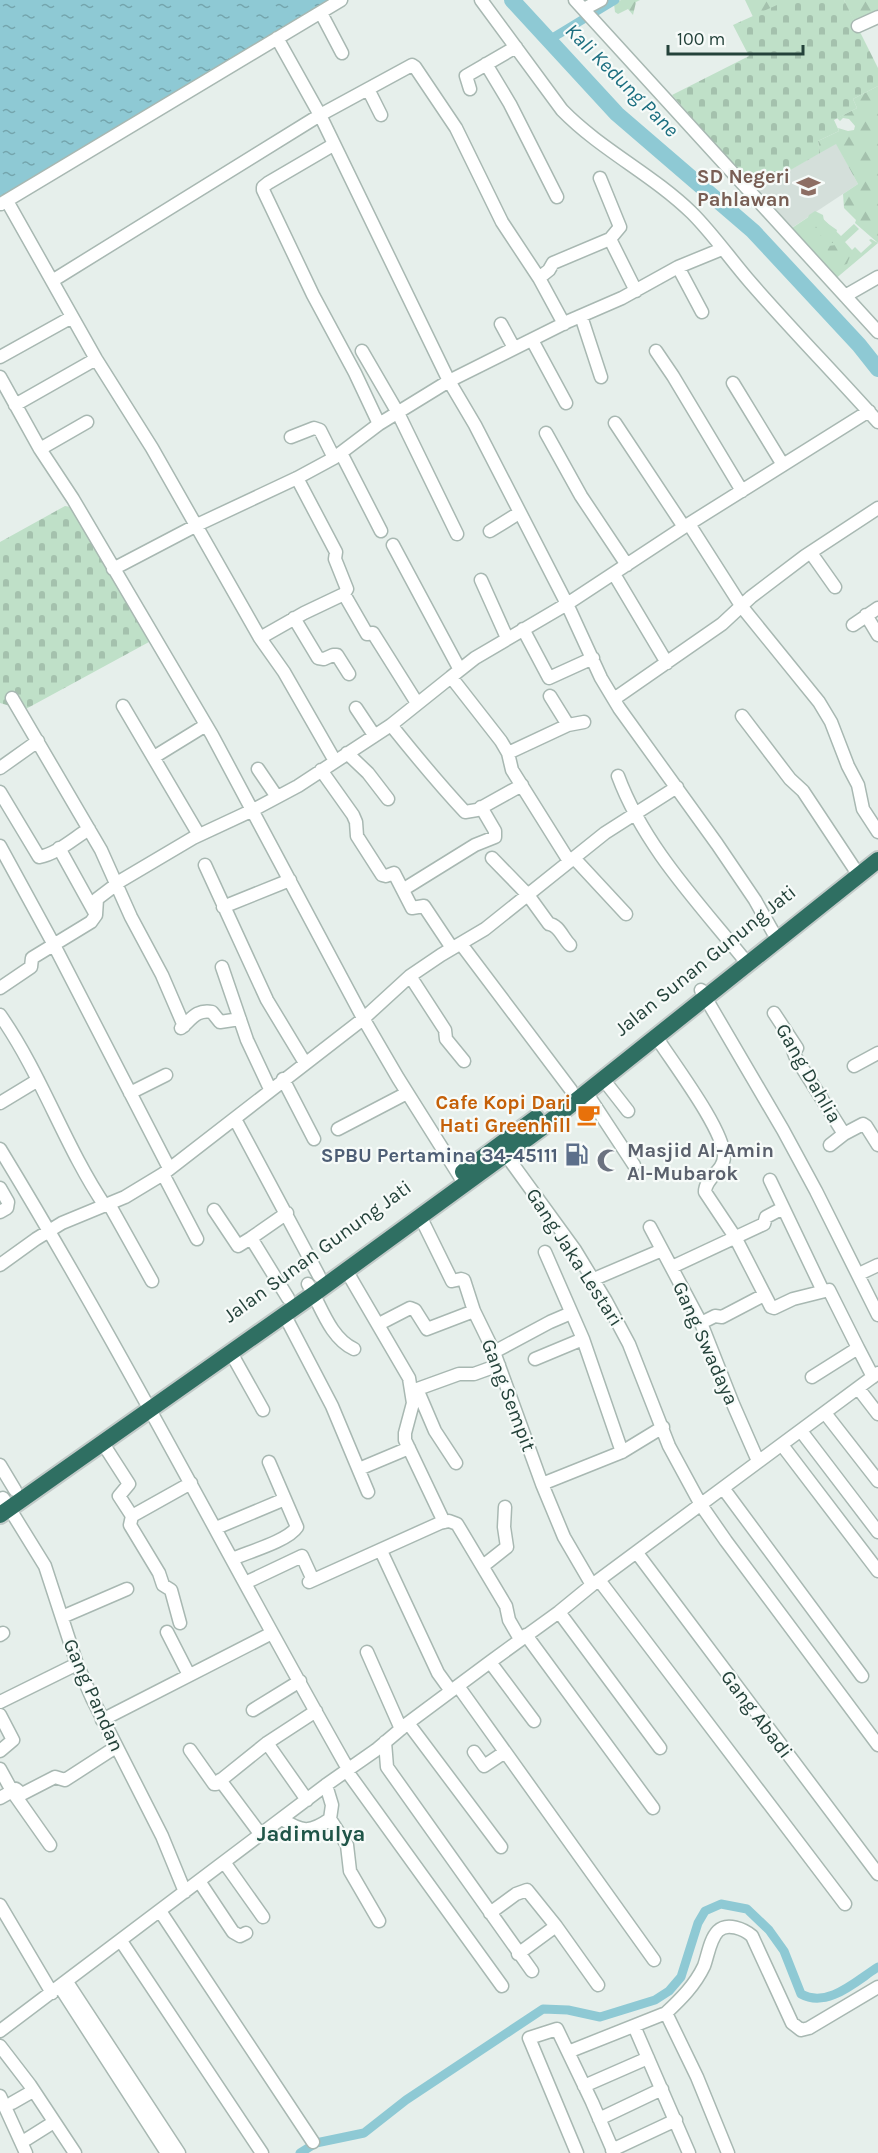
<svg xmlns="http://www.w3.org/2000/svg" width="878" height="2153" viewBox="0 0 878 2153" font-family="Karla,sans-serif">
<defs>
<pattern id="forest-firs" width="22" height="20" patternUnits="userSpaceOnUse" patternTransform="scale(1.5)"><rect width="22" height="20" fill="#bfe0c8"/><path d="M5 1l3.5 6h-7zM16 11l3.5 6h-7z" fill="#a4c1ad"/></pattern>
<pattern id="cemetery-stones" width="16" height="16" patternUnits="userSpaceOnUse" patternTransform="scale(1.5)"><rect width="16" height="16" fill="#bfe0c8"/><path d="M2 7V4a2 2 0 0 1 4 0v3zM10 15v-3a2 2 0 0 1 4 0v3z" fill="#a4c1ad"/></pattern>
<pattern id="water-ripples" width="26" height="14" patternUnits="userSpaceOnUse" patternTransform="scale(1.5)"><rect width="26" height="14" fill="#8ec9d4"/><path d="M2 4q2-2 4 0t4 0M15 11q2-2 4 0t4 0" fill="none" stroke="#74a5ad"/></pattern>
</defs>
<rect width="100%" height="100%" fill="#e6efeb"/>
<!-- built -->
<path fill="#d4dfda" d="M836 143 858 184 790 229 756 190Z"/>
<!-- grass -->
<path fill="#bfe0c8" d="M816 212 841 236 854 224 859 229 845 242 852 250 855 247 861 253 872 243 869 240 871 239 878 243 834 280 789 230Z"/>
<!-- forest -->
<path fill="url(#forest-firs)" d="M621 0H640L636 2 633 15 628 9 618 14 615 12 614 4Z
M745 0H808L754 19Z
M844 0H878V11L855 23Z
M878 86V243L855 223 856 220 844 208 843 194 858 184 836 144 820 153 818 141 839 131 838 128 848 131 854 130 855 126 849 119 843 118 840 121 837 118 857 108 853 99Z
M815 211 823 215 824 221 837 230 833 243H829L825 247 824 251 817 255 815 245 819 243 820 236 826 232 829 228 826 225 817 228 812 227 807 220 809 215Z
M836 245 842 251 851 254 847 264 843 265 829 254 827 249 828 246Z"/>
<!-- cemetery -->
<path fill="url(#cemetery-stones)" d="M788 0H844L878 68V86L853 99 857 108 834 120 839 131 818 141 820 153 756 190 672 95 749 56 733 25Z
M65 506 71 507 77 512 149 642 24 710 0 703V542Z"/>
<!-- water -->
<path fill="url(#water-ripples)" d="M0 0H337L0 201Z"/>
<g fill="none" stroke-linecap="round" stroke-linejoin="round">
<!-- canal -->
<path stroke="#8ec9d4" stroke-width="9" d="M549 40 615 0
M300 2153 316 2143 364 2133 406 2100 543 2009 568 2010 600 2017 655 2000 669 1991 681 1977 698 1923 705 1911 721 1904 747 1909 769 1930 784 1951 801 1994C828 2009 857 1980 878 1967"/>
<!-- river -->
<path stroke="#8ec9d4" stroke-width="16" d="M512 0 617 114 753 231 859 345 878 369"/>
<defs>
<path id="minor" d="M481 0 562 110C601 150 652 174 692 213 713 234 731 260 751 283 792 330 836 375 878 422
M575 0 878 332
M584 9 601 0
M321 13 342 53
M858 26 878 17
M277 38 320 115 449 381 475 425 567 604 475 658 451 677
M486 64 510 104 557 197
M368 89 381 115
M470 89 466 76 516 47
M333 145 268 183 263 187V190L313 295 355 373 379 424
M600 178 620 227 610 239 636 291
M7 201 96 359 152 448 260 638 284 672 335 761
M1 204 341 0
M678 267 702 312
M539 278 549 270 553 263 610 239
M52 281 320 115 412 65 415 67 456 128 502 222 539 278 564 324
M845 296 878 277
M581 316 601 377
M501 324 514 348
M532 340 566 403
M362 351 398 413 457 534
M656 351 673 376 742 491
M0 357 72 317
M0 377 40 449 73 499 212 735 363 1018 398 1078 464 1183
M733 383 783 465
M15 405 96 359
M615 423 684 527
M546 433 581 496 627 565
M291 437 314 428 320 430 334 458
M40 449 87 422
M341 453 381 531
M297 478 336 552 335 559 347 589 344 594 367 634 373 633 417 703
M689 524 742 607 819 702 831 722 848 766 858 785 863 809 878 832
M490 531 519 513
M393 545 460 670
M811 553 835 587
M113 569 197 525 297 478 334 458 379 424 449 381 569 321 622 298 678 267 722 249
M614 574 667 663
M481 580 507 638
M866 615 878 635
M294 618 318 658 324 659 333 655H337L349 674
M853 625 878 608
M523 629 549 678 593 658
M260 638 304 613 344 594
M550 696 568 725
M12 698 101 850 131 917 162 975 184 1026
M614 699 722 624 751 597 805 556 878 508
M123 706 199 835
M356 708 374 735
M742 716 790 779 803 791 854 868
M391 725C415 755 439 784 465 812L477 810 522 785
M347 753 368 773 388 799
M508 753 568 725 584 722
M154 757 206 725
M0 768 38 741
M258 769 277 797
M321 770 353 815 356 822 357 836 382 875 386 876 394 873 412 908 424 906 452 948
M618 776C644 846 697 901 743 958
M0 792 39 857C57 854 74 838 89 829
M0 846 54 945 169 1168
M59 848 95 913
M492 858 528 895 549 924C559 925 562 937 570 945
M574 858 626 914
M205 865 267 1000 305 1063
M404 889 475 845 495 837V831L481 807
M223 907 290 880
M773 932 755 900 717 844 619 708 601 678 567 604 684 527 869 411
M461 944 571 1090
M222 967 247 1040 270 1089
M410 976 445 1030 446 1039 464 1061
M0 988 31 967 32 958 91 922 96 915 97 899 122 880 193 838 253 810 298 786 391 725 451 677 501 741 508 753 512 770 569 861
M701 990 783 1130 816 1191 878 1315
M774 1013 797 1048 794 1053 796 1058 844 1134
M0 1015C42 1075 64 1145 105 1206
M181 1028C191 1020 196 1009 212 1012L220 1022 240 1019
M657 1038C673 1063 724 1130 724 1156 724 1172 705 1177 705 1192L735 1237 771 1307 774 1308 793 1299 829 1290 858 1348
M854 1066 878 1053
M283 1079 314 1139
M603 1079 628 1111
M586 1092 634 1165
M130 1093 166 1075
M0 1103 38 1080
M235 1119 319 1276
M338 1129 407 1093
M830 1145 844 1134 863 1124 866 1126 878 1145
M501 1148 575 1250 606 1301 629 1344 669 1446 701 1505 726 1541 878 1745
M0 1149C123 1351 231 1563 348 1769
M163 1174 197 1239
M770 1180 823 1291
M0 1188 8 1202 7 1208 0 1212
M109 1204 152 1281
M214 1210 238 1246 251 1238 288 1298
M420 1216 452 1281 461 1279 464 1280 474 1311 494 1352 542 1484 564 1537 592 1585
M650 1227 701 1323 733 1404 758 1461
M251 1238 287 1213
M545 1252 583 1339 622 1452
M0 1265 36 1239 62 1223 125 1197 163 1174 363 1019 410 976 441 955 485 929 605 833 677 787
M672 1267 764 1224 766 1217 783 1208
M346 1270 409 1378 413 1403 405 1433V1440L444 1522
M859 1274 878 1265
M594 1279 662 1250
M308 1284C321 1306 330 1338 354 1349
M284 1314 332 1406 368 1492
M701 1323 715 1316 722 1317 764 1295
M379 1324 410 1308 415 1310 427 1329 474 1311
M230 1351 263 1410
M494 1352 550 1322 571 1313
M535 1359 583 1339
M812 1377 858 1348 873 1377
M858 1388 878 1414
M417 1389 435 1431 456 1463
M412 1391 459 1374H474L499 1365
M825 1413 878 1481
M801 1431 878 1532
M102 1442 129 1484 119 1496 132 1516
M782 1445 878 1571
M0 1465 15 1490
M359 1469 409 1448
M542 1484 622 1452 663 1427
M723 1488 862 1676
M3 1498 45 1566 77 1664 92 1698 162 1836 185 1892
M216 1528 285 1499
M381 1551 438 1673 451 1691
M637 1553 878 1874
M232 1559C248 1552 288 1541 297 1527L269 1462
M483 1566 507 1547 504 1527 505 1507
M599 1580 845 1904
M309 1582 440 1523 449 1521 457 1524 506 1606 509 1620 520 1639
M245 1583 302 1556 313 1580
M559 1612 660 1748
M62 1617 127 1589
M180 1623 171 1590 163 1585 159 1573 130 1525 132 1516 191 1483
M167 1632 189 1675
M0 1635 3 1633
M526 1635 653 1808
M367 1652 401 1729
M490 1662 534 1721
M458 1686 654 1960
M0 1702 77 1664
M253 1710 300 1681
M0 1715 13 1740 0 1751
M102 1720 272 1633
M408 1723 501 1847
M385 1742 387 1767 532 1971
M267 1743 307 1800
M190 1750 214 1784H216L267 1743 316 1711
M474 1752 484 1766 505 1752
M0 1769 12 1791 50 1845
M346 1770 502 1986
M220 1780 261 1835
M326 1785 332 1805 330 1819 347 1845 350 1871 379 1921
M0 1798 16 1789 22 1794 55 1777 65 1780 116 1747
M282 1819C302 1832 310 1833 330 1819
M224 1862 263 1917
M199 1881 233 1932 240 1936 246 1933
M0 1905 52 1993
M160 1911 313 2142
M490 1913 516 1894 527 1890 556 1926
M121 1941 262 2153
M518 1954 556 1926 598 1985
M67 1982 179 2153
M60 1987 167 2153
M666 2013C681 1999 695 1985 704 1966 708 1955 710 1939 718 1931 727 1922 744 1929 752 1936L792 2023 801 2030 809 2028 878 1987
M634 2026 689 2153
M0 2031 326 1785 376 1750 408 1723 490 1662 559 1612 592 1585 878 1373
M0 2046 30 2085 75 2153
M568 2052 666 2013 697 2077 728 2153
M584 2086 648 2058
M0 2096 26 2153
M12 2103 33 2091
M599 2119 662 2089
M27 2139 54 2122
M612 2150 676 2120
M577 2153 529 2038 557 2029 592 2102 614 2153"/>
<path id="highway" d="M463 1172 536 1118
M0 1515 314 1294 543 1127 878 860"/>
</defs>
<!-- minor casing -->
<use href="#minor" stroke="#a8b8b2" stroke-width="15"/>
<!-- highway casing -->
<use href="#highway" stroke="#c2cac8" stroke-width="20"/>
<!-- minor -->
<use href="#minor" stroke="#fff" stroke-width="12"/>
<!-- highway -->
<use href="#highway" stroke="#2f6f62" stroke-width="16"/>
</g>
<!-- icons -->
<defs>
<symbol id="school-bare" viewBox="-9 -9 18 18"><path d="M0-5L7-2L0 1L-7-2ZM-4 1L0 2.5L4 1V4Q0 6-4 4Z" fill="#8d6e63" stroke="#f7fbf9" stroke-width="2.5" paint-order="stroke"/></symbol>
<symbol id="cafe-bare" viewBox="-9 -9 18 18"><path d="M-5.5-4.5H6V0H3Q3 3.5 0 3.5H-2.5Q-5.5 3.5-5.5 0ZM3-3.2v2h1.7v-2ZM-6 4.5H4V6H-6Z" fill="#e8710a" stroke="#f7fbf9" stroke-width="2.5" paint-order="stroke"/></symbol>
<symbol id="fuel-bare" viewBox="-9 -9 18 18"><path d="M-5.5-6h7V0h2V4h1.3V-2.5L3-4.5l.8-.8L6-3V5H2.5V1h-1V6h-7ZM-4.2-4.7v3.2H.2V-4.7Z" fill="#5c6f8a" stroke="#f7fbf9" stroke-width="2.5" paint-order="stroke"/></symbol>
<symbol id="mosque-bare" viewBox="-9 -9 18 18"><path d="M3.5-4.9A6 6 0 1 0 3.5 4.9A5 5 0 1 1 3.5-4.9Z" fill="#6b7280" stroke="#f7fbf9" stroke-width="2.5" paint-order="stroke"/></symbol>
</defs>
<g fill-rule="evenodd">
<use href="#school-bare" x="792" y="170" width="33" height="33"/>
<use href="#cafe-bare" x="572" y="1098" width="33" height="33"/>
<use href="#fuel-bare" x="560" y="1138" width="33" height="33"/>
<use href="#mosque-bare" x="592" y="1144" width="33" height="33"/>
</g>
<g text-anchor="middle" stroke-width="4.5" stroke-linejoin="round" paint-order="stroke">
<!-- education labels -->
<g font-size="20" font-weight="bold" fill="#785e54" stroke="#f7fbf9" text-anchor="end">
<text x="790" y="183">SD Negeri<tspan x="790" dy="23">Pahlawan</tspan></text>
</g>
<!-- street labels -->
<g font-size="20" fill="#24423a" stroke="#f7fbf9">
<text transform="translate(705 960) rotate(-39)" y="7">Jalan Sunan Gunung Jati</text>
<text transform="translate(809 1073) rotate(60)" y="7">Gang Dahlia</text>
<text transform="translate(317 1251) rotate(-36)" y="7">Jalan Sunan Gunung Jati</text>
<text transform="translate(575 1257) rotate(57)" y="7">Gang Jaka Lestari</text>
<text transform="translate(706 1343) rotate(66)" y="7">Gang Swadaya</text>
<text transform="translate(509 1395) rotate(69)" y="7">Gang Sempit</text>
<text transform="translate(94 1695) rotate(66)" y="7">Gang Pandan</text>
<text transform="translate(757 1714) rotate(53)" y="7">Gang Abadi</text>
</g>
<!-- food labels -->
<g font-size="20" font-weight="bold" fill="#c56008" stroke="#f7fbf9" text-anchor="end">
<text x="571" y="1109">Cafe Kopi Dari<tspan x="571" dy="23">Hati Greenhill</tspan></text>
</g>
<!-- worship labels -->
<g font-size="20" font-weight="bold" fill="#5b616d" stroke="#f7fbf9" text-anchor="start">
<text x="627" y="1157">Masjid Al-Amin<tspan x="627" dy="23">Al-Mubarok</tspan></text>
</g>
<!-- service labels -->
<g font-size="20" font-weight="bold" fill="#4e5e75" stroke="#f7fbf9" text-anchor="end">
<text x="558" y="1162">SPBU Pertamina 34-45111</text>
</g>
<!-- water labels -->
<g font-size="21" font-style="italic" fill="#1c6f80" stroke="#f7fbf9">
<text transform="translate(622 80) rotate(45)" y="7">Kali Kedung Pane</text>
</g>
<!-- quarter labels -->
<g font-size="22" font-weight="bold" fill="#1f5548" stroke="#f7fbf9">
<text x="311" y="1841">Jadimulya</text>
</g>
</g>
<!-- scale -->
<path d="M668 45v9h135v-9" fill="none" stroke="#24423a" stroke-width="3"/>
<text x="677" y="45" font-size="18" fill="#24423a" stroke="#f7fbf9" stroke-width="4.5" paint-order="stroke">100 m</text>
</svg>
